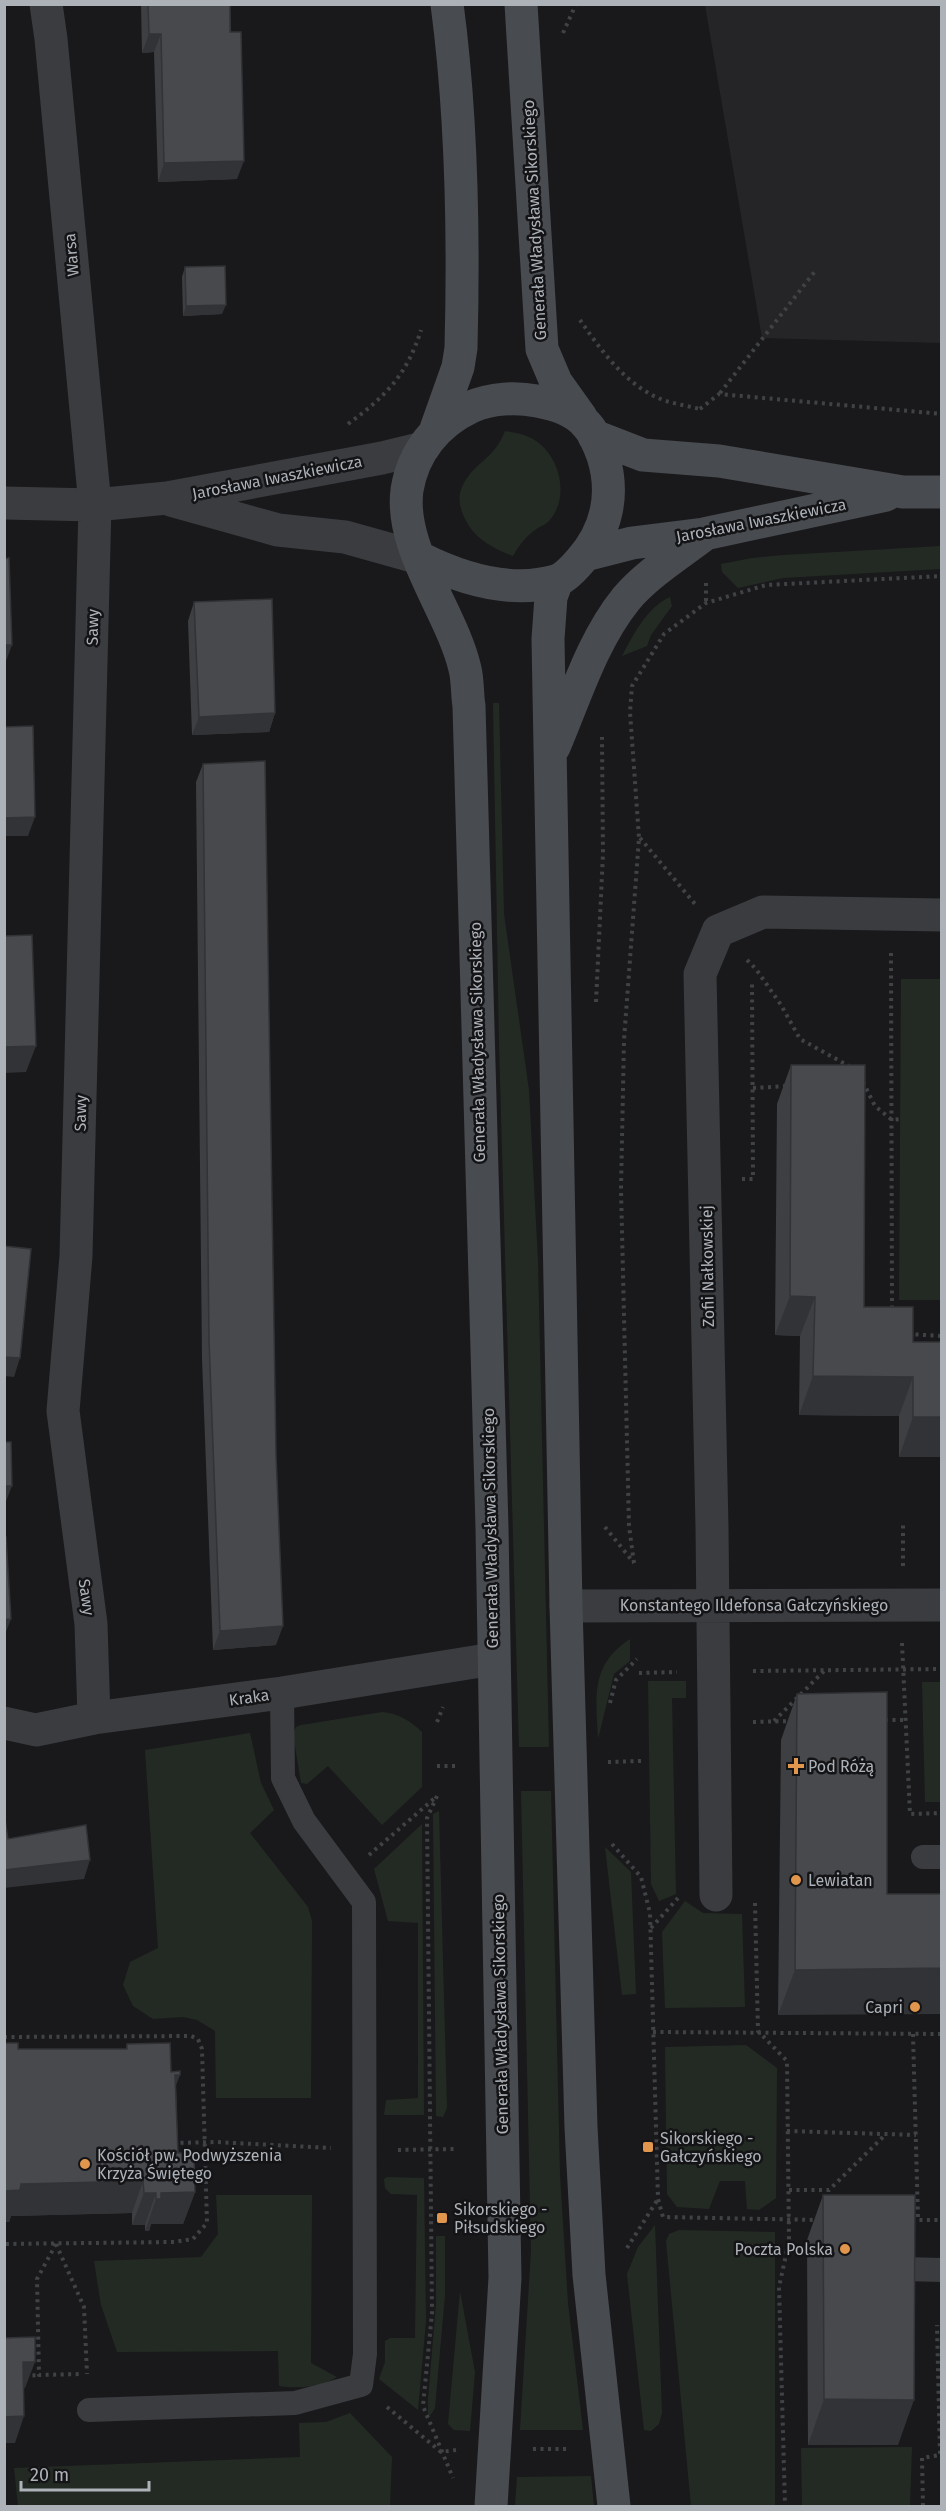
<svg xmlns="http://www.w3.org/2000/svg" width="946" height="2511" viewBox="0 0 946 2511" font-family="'Fira Sans',sans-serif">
<rect width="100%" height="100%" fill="#19191b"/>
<!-- built -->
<path fill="#252528" d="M705 5H941V343L762 338Z"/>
<!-- green -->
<path fill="#232a23" d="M505 431C517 433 530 435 540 444 561 461 569 499 549 521 547 524 541 526 538 528 527 535 519 545 513 556 490 547 471 537 462 512 459 503 458 494 463 485 475 461 494 460 505 431Z
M941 546V569L783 578 738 588 722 572 721 564 752 558 783 555Z
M670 597 672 606 651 635 647 646 622 656C634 634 646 608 670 597Z
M493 703H499L504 914 529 1090 538 1261 549 1747H519L499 1043Z
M901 979H941V1300H899Z
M630 1639V1661L614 1674 598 1739C596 1697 590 1665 630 1639Z
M648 1681H686V1698H672L676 1894 659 1901 651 1884Z
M922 1682H941V1802H925Z
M382 1712C397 1713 411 1721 422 1732V1787L382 1825 328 1766 307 1784 301 1783 293 1734 296 1727 301 1725Z
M250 1733 261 1783 274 1810 250 1833 308 1907 312 1921 311 2098H216L215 2031 197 2020 183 2017 153 2019 133 2006 123 1985 130 1962 158 1948 145 1750Z
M521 1791H551L560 2175 568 2303 583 2430H520L531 2251Z
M439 1811 447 2108 443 2117 436 2116 433 1814Z
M422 1824 424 2115H384L386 2100 418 2098V1923L388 1921 374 1869Z
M605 1847 631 1872 636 1994 622 1995Z
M685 1901 703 1913 742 1914 745 2007 665 2008 662 1932Z
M746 2045 777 2068 776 2198 759 2210 747 2209 745 2181H720L709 2209 677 2207 667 2194 665 2047Z
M387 2177 424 2178 426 2321 418 2410 379 2379 385 2362V2341L390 2338H415L417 2195 391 2194 385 2188 384 2179Z
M216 2195H312L311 2363 337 2377C321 2387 298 2389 279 2386L278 2351 117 2352 101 2305 94 2261 201 2257 218 2234Z
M655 2225 662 2413 659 2424 651 2431 644 2430 627 2274 638 2247Z
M679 2230 775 2232V2506H691L666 2241 669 2234Z
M436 2236H445V2295L435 2408 430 2416 428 2414V2399L436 2304Z
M460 2291 475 2372 470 2431 454 2430 448 2424Z
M350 2413 392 2457 390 2506H18L14 2468 300 2457 299 2423 326 2422Z
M912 2447 910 2506H802L801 2448Z
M591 2476 594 2506H515L517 2477Z"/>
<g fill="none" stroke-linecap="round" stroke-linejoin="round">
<!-- path -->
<path stroke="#404346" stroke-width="4" stroke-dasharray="3 4.5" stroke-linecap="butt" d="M563 33 576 4
M580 320C601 350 626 386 663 400 675 404 688 406 700 409
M720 393 816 270
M700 409 719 394 942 414
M348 424C385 397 407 375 421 330
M706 583V603
M640 838 695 904
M891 953 892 1312
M747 960 756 969 781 1005 800 1039 849 1066
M596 1002 603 854 602 737
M863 1082 875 1106 892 1120 900 1119
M753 1088 788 1086
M742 1179H753L752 980
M908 1334 942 1336
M605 1527 634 1563
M634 1563 629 1526 621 1189 624 1040 639 838 630 712 632 686 664 634 706 603 766 585 942 576
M903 1566V1522
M902 1643 910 1814 942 1813
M753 1671 942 1669
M639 1673 677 1672
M610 1703 616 1680 637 1659
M885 1720H905
M774 1721 824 1671
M437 1722 443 1707
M753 1722 791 1721
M608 1762 641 1761
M437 1766H457
M437 1796 427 1818 432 2313 423 2406 453 2478
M612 1844 641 1877 650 1913 658 2199 663 2217 818 2220
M369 1855 436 1797
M755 1903 758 2031 787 2061 789 2241 779 2287 785 2506
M651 1928 678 1898
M653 2032 942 2034
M913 2034 918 2220H942
M4 2037 191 2036 198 2039 202 2049 207 2223 193 2239 174 2242 4 2244
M787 2131 916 2135
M173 2143 216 2142 331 2148
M398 2150 454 2149
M789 2190H829L885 2135
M56 2244 37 2279 39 2375 82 2374
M56 2244 84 2307 87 2374
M627 2248 658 2199
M25 2376 39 2375
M387 2407 441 2452 456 2450
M533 2449H570
M923 2506 922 2458 940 2455 937 2325"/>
<!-- lane -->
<path stroke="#3a3c3f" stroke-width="24" d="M923 1857H942
M905 2269 942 2270
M89 2410 295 2403 361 2385 365 2354 364 1902 304 1821 283 1778 282 1693"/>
<!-- street -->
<path stroke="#3a3c3f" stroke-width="33" d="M46 4 51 39 95 505 76 1256 63 1411 91 1624 94 1718
M171 500 278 530 345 537 420 558
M4 503 95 505 167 498 382 458 423 448
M566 1606 942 1605
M4 1723 36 1730 94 1718 282 1693 493 1659
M716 1895 712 1527 700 974 718 931 763 912 942 915"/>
<!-- secondary -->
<path stroke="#484b4f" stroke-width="33" d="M521 4 542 349 556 382 581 417
M436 429 458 367 461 348C464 234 462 117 447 4
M594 436 643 455 719 461 903 492H942
M585 555 632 543 704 534 886 495
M420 558C460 578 510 594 556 581 565 578 574 568 580 561 607 531 615 494 603 456 599 445 594 432 586 424 575 411 554 404 537 401 516 397 491 398 471 407 437 423 413 452 407 490 399 549 452 612 465 669 468 681 467 694 469 706L492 1528 505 2278 491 2506
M557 581 551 597 548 639 566 1606 581 2127 589 2275 614 2506
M554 747C575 698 592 641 626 599 647 574 678 555 704 535"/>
</g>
<!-- wall -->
<path fill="#3e3f42" d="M141 4H230L237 179 158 182 154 52 142 53Z
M185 267 222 314 183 316 182 277Z
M194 602 275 713 269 732 192 735 188 621Z
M203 764 276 1645 213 1650 202 1359 196 782Z
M791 1065 864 1307 913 1342H942V1457H899V1416L799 1415 800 1336 775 1335 777 1104Z
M797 1694 887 1894 778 2015 781 1740Z
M4 2043 18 2049H126L127 2044 171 2072 176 2085 178 2153 195 2192 183 2224H151L149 2231H145V2225H132V2213L11 2216 9 2222H4Z
M823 2195 898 2445H808L807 2240Z"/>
<!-- shaded-wall -->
<path fill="#323336" d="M149 34H161L154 52 142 53Z
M244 161 237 179 158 182 164 163Z
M226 305 222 314 183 316 186 306Z
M4 645H12L5 664H4Z
M275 713 269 732 192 735 199 717Z
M35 817 28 836H4V818Z
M36 1046 26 1072 4 1073V1047Z
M790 1296 815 1297 800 1336 775 1335Z
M4 1357 20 1358 14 1377 4 1376Z
M813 1376 913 1377 899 1416 799 1415Z
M913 1417H942V1457H899Z
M4 1486H12L5 1504H4Z
M11 1619 4 1637V1620Z
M283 1626 276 1645 213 1650 220 1631Z
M90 1860 84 1879 4 1888V1870Z
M942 1968V2014L778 2015 795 1970Z
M175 2075H180L168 2107Z
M143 2181 132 2213 11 2216 9 2222H4V2191L21 2184Z
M195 2192 183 2224H151L149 2231H145L156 2199 161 2193Z
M144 2193H156L145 2225H132Z
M23 2362H35L25 2388H14Z
M824 2399 914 2400 898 2445H808Z
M24 2416 15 2443H4V2417Z"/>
<!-- building -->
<path fill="#48494d" stroke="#323336" stroke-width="1.5" d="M148 4H230V32H241L244 161 164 163 161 34H149Z
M225 266 226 305 186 306 185 267Z
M9 558 12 645H4V559Z
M272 599 275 713 199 717 194 602Z
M33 726 35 817 4 818V727Z
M265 761 276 1455 283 1626 220 1631 209 1340 203 764Z
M32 935 36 1046 4 1047V936Z
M791 1065H865L864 1307H913V1342H942V1417H913V1377L813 1376 815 1297 790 1296Z
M4 1246 31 1249 20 1358 4 1357Z
M4 1442H11L12 1486H4Z
M4 1537H6L11 1619 4 1620Z
M887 1692V1894H942V1968L795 1970 797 1694Z
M4 1813 8 1839 86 1825 90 1860 4 1870Z
M4 2043H18V2049H127V2044L170 2043 171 2072 180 2071V2075H175L178 2153H194L195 2192 161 2193V2199H156V2193H144L143 2181 21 2184 20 2190 4 2191Z
M823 2195H915L914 2400 824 2399Z
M35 2337V2362H23L24 2416 4 2417V2338Z"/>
<!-- markers -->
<g fill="#e0964c" stroke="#141416" stroke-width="2">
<path d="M793 1757h6v6h6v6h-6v6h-6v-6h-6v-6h6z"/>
<circle cx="796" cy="1880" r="6"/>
<circle cx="915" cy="2007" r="6"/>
<rect x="642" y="2141" width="12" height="12" rx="3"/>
<circle cx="85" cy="2164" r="6"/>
<rect x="436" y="2212" width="12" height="12" rx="3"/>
<circle cx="845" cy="2249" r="6"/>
</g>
<g text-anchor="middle" stroke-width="5" stroke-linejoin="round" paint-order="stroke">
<!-- street labels -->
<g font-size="16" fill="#adb2b9" stroke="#141416">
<text transform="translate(534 220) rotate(-93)" y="6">Generała Władysława Sikorskiego</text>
<text transform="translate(71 255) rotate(-95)" y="6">Warsa</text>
<text transform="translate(277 477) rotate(-11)" y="6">Jarosława Iwaszkiewicza</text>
<text transform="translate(761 520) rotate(-11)" y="6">Jarosława Iwaszkiewicza</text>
<text transform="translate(92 627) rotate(-89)" y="6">Sawy</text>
<text transform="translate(477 1042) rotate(-91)" y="6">Generała Władysława Sikorskiego</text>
<text transform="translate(80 1113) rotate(-89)" y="6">Sawy</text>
<text transform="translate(707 1266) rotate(-91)" y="6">Zofii Nałkowskiej</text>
<text transform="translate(490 1528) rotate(-91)" y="6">Generała Władysława Sikorskiego</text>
<text transform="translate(87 1597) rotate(82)" y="6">Sawy</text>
<text x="754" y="1611">Konstantego Ildefonsa Gałczyńskiego</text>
<text transform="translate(249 1697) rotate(-8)" y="6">Kraka</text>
<text transform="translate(500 2014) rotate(-91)" y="6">Generała Władysława Sikorskiego</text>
</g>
<!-- poi labels -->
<g font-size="16" fill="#adb2b9" stroke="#141416" text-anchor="start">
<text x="808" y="1772">Pod Różą</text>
<text x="808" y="1886">Lewiatan</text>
<text x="903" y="2013" text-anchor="end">Capri</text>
<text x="660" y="2144">Sikorskiego -<tspan x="660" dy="18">Gałczyńskiego</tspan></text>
<text x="97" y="2161">Kościół pw. Podwyższenia<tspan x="97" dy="18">Krzyża Świętego</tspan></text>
<text x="454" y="2215">Sikorskiego -<tspan x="454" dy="18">Piłsudskiego</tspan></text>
<text x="833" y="2255" text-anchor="end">Poczta Polska</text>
</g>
</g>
<!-- border -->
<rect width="946" height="2511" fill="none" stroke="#adb2b9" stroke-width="12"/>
<!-- scale -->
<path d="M21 2481v9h128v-9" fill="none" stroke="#adb2b9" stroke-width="3"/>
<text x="30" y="2481" font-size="18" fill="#adb2b9" stroke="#141416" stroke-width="4.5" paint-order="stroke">20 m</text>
</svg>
